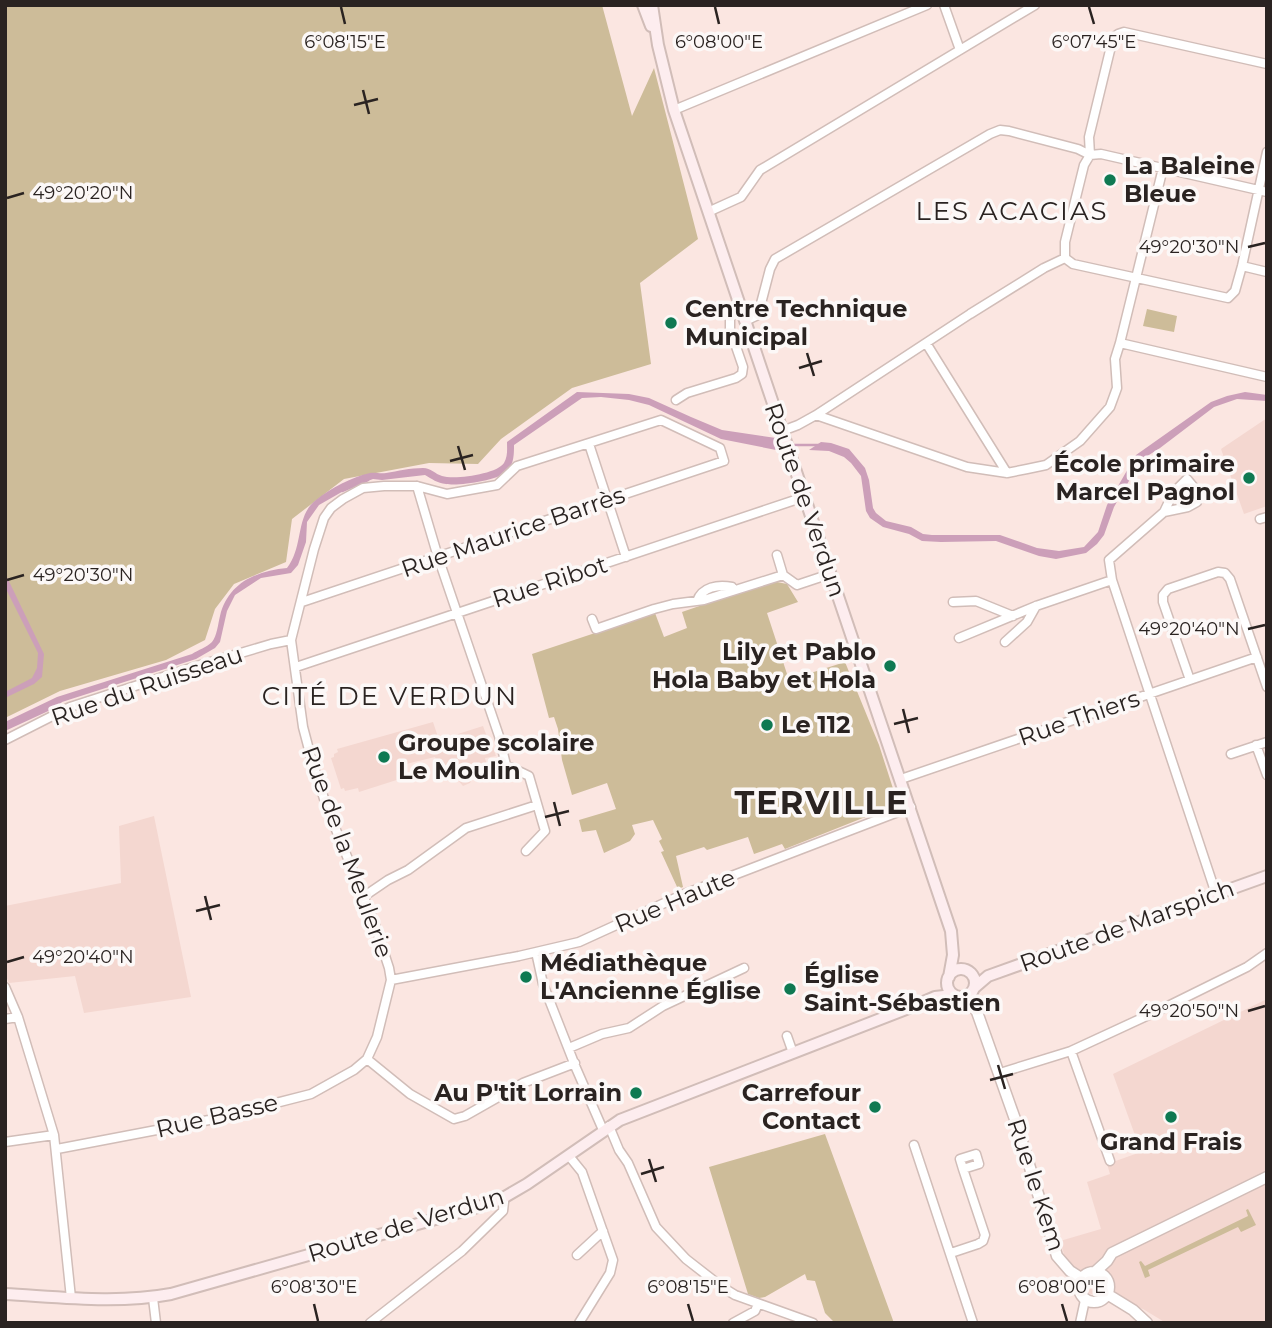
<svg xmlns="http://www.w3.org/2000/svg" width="1272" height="1328" viewBox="0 0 1272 1328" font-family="Montserrat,sans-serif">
<rect width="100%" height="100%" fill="#fbe6e1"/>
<!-- built -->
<path fill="#f4d7d0" d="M1267 418V506L1244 514 1221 449Z
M433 722 439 740 483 726 491 748H493L496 756 485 758 488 769 476 774 475 772 470 773 471 781 470 783 463 786 456 778 447 781 442 766 439 767 435 757 402 765 406 777 359 792 358 788 345 791 344 788 341 789 331 758 334 757V754L338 752 337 749Z
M154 816 191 997 84 1013 75 976 9 983 5 974V906L121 883 119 826Z
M1267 999V1323H1166L1143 1309 1088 1293 1067 1264 1060 1241 1101 1229 1087 1182 1110 1174 1107 1164 1141 1152 1113 1074Z"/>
<!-- green -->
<path fill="#cdbc99" d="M5 5H602L632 116 654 68 698 239 640 283 651 364 572 388 501 439 478 464 429 463 344 479 292 519 286 562 234 584 215 609 205 640 166 660 60 691 5 718Z
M1147 309 1177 316 1174 332 1143 326Z
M772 581 787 584 798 602 767 613 788 677 794 675 795 678 845 662 879 745 898 804 785 849 782 844 754 854 748 837 707 850 704 847 676 856 683 887 678 889 661 852 664 851 659 841 662 839 653 820 632 825 635 834 630 841 604 853 596 830 582 832 579 820 616 809 607 783 572 795 562 760 558 729 554 717 549 718 532 654 655 613 664 637 687 628 682 612Z
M825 1134 894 1323H835L825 1313 815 1281 807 1280 805 1274 765 1297 759 1298 748 1294 709 1167Z
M1248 1209 1256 1225 1241 1232 1238 1227 1148 1270 1150 1276 1145 1278 1139 1262 1141 1261 1145 1266 1248 1216 1246 1210Z"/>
<!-- water -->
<path fill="#cc9fb9" d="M577 392 629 394 649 398 691 417 722 430 776 438 781 451 721 439 649 405 629 400 601 397 582 398 514 445C514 455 514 465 506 472 496 481 459 486 446 484 437 483 432 479 425 475L382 480 373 479 347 489 319 505 307 522 306 542 298 565 291 573 261 578 235 595 227 611 220 642 215 648 196 659 62 702 57 707 5 731V722L57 697 192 654C198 650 207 647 212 642 217 636 218 624 220 616 228 583 256 571 287 568 304 546 295 516 316 500 331 488 352 477 370 473 375 472 380 474 386 473 398 471 410 468 423 468 431 468 435 474 442 476 455 480 497 474 504 463 508 456 507 449 507 442Z
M1245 392 1267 395V401L1237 399 1214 407 1160 448 1141 460 1114 507 1104 535 1097 544 1086 553 1056 559 1039 556 996 541 941 542 922 541 909 534 883 527 870 518 866 511 861 476 851 463 844 457 829 451 809 450 821 442 831 443 849 449 865 468 869 480 873 508 876 513 886 521 911 527 923 534 932 535H1000L1037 548 1059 551 1084 547 1098 532 1107 505 1136 455 1211 402 1227 396Z
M5 573 44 654 42 677 34 684 5 698V692L32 678 37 668 38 653 5 587Z"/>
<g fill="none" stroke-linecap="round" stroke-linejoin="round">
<!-- stream -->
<path stroke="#cc9fb9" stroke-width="2.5" d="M792 445H820
M342 491 368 480"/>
<defs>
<path id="minor" d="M944 5 960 50
M674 110 927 5
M1090 155 1089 137 1113 38 1118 34 1124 32 1267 64
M1090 155 1101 154 1267 192
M708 212 741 197 760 170 1035 5
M1065 258 1073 264 1228 298 1235 291 1242 266 1267 152
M1065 258V242L1084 165 1090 155
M1242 266 1267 272
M745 321 758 315 770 269 775 259 990 134 1000 130 1009 131 1078 149 1090 155
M926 343 1007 473
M1120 343 1267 377
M676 400 687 393 736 378 742 374 743 367 730 329V314L740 307
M816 415 967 467 1007 473 1027 469 1046 465 1080 441 1110 407 1117 388 1115 359 1120 343 1163 168
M782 431 798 425 816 415 970 314 1044 268 1065 258
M589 444 626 557
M417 486 438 557 499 736 506 765 529 776 545 831 526 851
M1164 512 1188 507 1197 502V491L1187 479 1173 493 1164 512 1109 560 1112 580 1216 894
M1260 519 1267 517
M783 575 797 585 830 574
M697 601C702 587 718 584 732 587L734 590
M953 602 976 601 1013 616
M592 619 596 629 654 609 673 604 704 600 783 575 777 555
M959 638 1036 606 1112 580
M1005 642 1027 622 1036 606
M296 667 804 497
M1190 680 1163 602V595L1168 589 1218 572 1225 573 1230 579 1267 687
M5 740 70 707 197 666 271 644 291 640
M1256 745 1267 775
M1231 754 1267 742
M901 779 1257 657
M363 897 388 880 408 870 466 828 537 805
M536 952 543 984 576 1068 603 1130
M391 980 519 956 579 942 682 895 911 807
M5 987 18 1017 54 1135 71 1298
M5 1019 18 1017
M787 1036 793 1053
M569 1048 602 1034 629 1028 663 1006 744 968
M1071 1051 1110 1161
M367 1059 410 1094 454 1119 465 1116 523 1083 575 1063
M1000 1073 1071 1051 1166 1007 1247 967 1267 953
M609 1126 619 1150 628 1163 656 1227 686 1259 722 1287 735 1295 813 1323
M5 1142 54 1135
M914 1145 973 1323
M57 1149 209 1120 311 1094 354 1070 367 1059 377 1037 391 980 389 968 374 922 327 808 312 761 303 727 291 640 314 549 324 518 331 508 343 499 363 488 384 486H417L447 494 497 485 517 466 661 420 720 448 724 461 302 602
M569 1156 582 1172 613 1260 610 1273 579 1323
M951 1253 978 1244 983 1241 985 1235 963 1169 960 1159 976 1154 979 1164 963 1169
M577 1255 603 1231
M153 1298 156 1323
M370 1323 462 1251 503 1211 504 1202 503 1198
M733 1323 755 1311 758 1304
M1080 1323 1085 1300"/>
<path id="tertiary" d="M958 997 972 1005 977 1012 1016 1122 1057 1256 1070 1271 1081 1278
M1096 1271 1107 1261 1112 1253 1267 1177
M1079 1287a15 15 0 1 1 30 0a15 15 0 1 1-30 0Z
M1107 1294 1133 1310 1147 1323"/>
<path id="secondary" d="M643 5 651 26
M652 5 658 45 674 110 951 931 953 955 949 977
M947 983a14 14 0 1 1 28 0a14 14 0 1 1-28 0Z
M974 988 988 976 1267 876
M5 1294C60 1297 117 1304 171 1294L488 1204 503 1198 527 1184 620 1120 919 1004 935 997 953 995"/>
</defs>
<!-- minor casing -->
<use href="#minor" stroke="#d1bdb8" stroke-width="11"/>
<!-- tertiary casing -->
<use href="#tertiary" stroke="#d1bdb8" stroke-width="13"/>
<!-- secondary casing -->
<use href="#secondary" stroke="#d1bdb8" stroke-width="14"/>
<!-- minor -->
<use href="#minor" stroke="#fff" stroke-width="8"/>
<!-- tertiary -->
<use href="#tertiary" stroke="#fff" stroke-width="10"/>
<!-- secondary -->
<use href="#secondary" stroke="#fdedef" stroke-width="10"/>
</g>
<!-- ticks -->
<path fill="none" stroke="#2a2321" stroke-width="2.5" d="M341 7 345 24M715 7 719 24M1089 7 1094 24M363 90 369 114M354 105 378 99M7 198 24 193M1248 247 1265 243M807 353 814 376M799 368 822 361M458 446 465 470M450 461 473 455M7 580 24 575M1248 629 1265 625M903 709 909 733M894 724 918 718M554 802 560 826M545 817 569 811M205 896 211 920M196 911 220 905M7 962 24 957M1248 1011 1265 1006M998 1065 1005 1089M990 1080 1013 1074M649 1159 656 1182M641 1174 664 1167M314 1304 318 1321M688 1304 693 1321M1062 1304 1067 1321"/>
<!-- markers -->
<g fill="#0f7952" stroke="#fcf8f7" stroke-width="2.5">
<circle cx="1110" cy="180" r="7"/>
<circle cx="671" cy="323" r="7"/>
<circle cx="1249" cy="478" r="7"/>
<circle cx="890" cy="666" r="7"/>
<circle cx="767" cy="725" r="7"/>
<circle cx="384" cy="757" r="7"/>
<circle cx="526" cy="977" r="7"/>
<circle cx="790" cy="989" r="7"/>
<circle cx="636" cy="1093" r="7"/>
<circle cx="875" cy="1107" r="7"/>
<circle cx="1171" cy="1117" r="7"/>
</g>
<g text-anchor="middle" stroke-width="7" stroke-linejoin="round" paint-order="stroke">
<!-- poi labels -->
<g font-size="24" font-weight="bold" fill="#2a2321" stroke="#fcf8f7" text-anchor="start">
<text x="1124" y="174">La Baleine<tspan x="1124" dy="28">Bleue</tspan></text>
<text x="685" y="317">Centre Technique<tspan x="685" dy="28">Municipal</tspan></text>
<text x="1235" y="472" text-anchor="end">École primaire<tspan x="1235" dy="28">Marcel Pagnol</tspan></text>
<text x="876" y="660" text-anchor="end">Lily et Pablo<tspan x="876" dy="28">Hola Baby et Hola</tspan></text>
<text x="781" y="733">Le 112</text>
<text x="398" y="751">Groupe scolaire<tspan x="398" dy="28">Le Moulin</tspan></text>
<text x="540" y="971">Médiathèque<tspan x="540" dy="28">L'Ancienne Église</tspan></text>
<text x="804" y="983">Église<tspan x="804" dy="28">Saint-Sébastien</tspan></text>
<text x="622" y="1101" text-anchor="end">Au P'tit Lorrain</text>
<text x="861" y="1101" text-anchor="end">Carrefour<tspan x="861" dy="28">Contact</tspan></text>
<text x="1171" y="1150" text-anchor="middle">Grand Frais</text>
</g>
<!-- street labels -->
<g font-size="24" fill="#2a2321" stroke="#fcf8f7">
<text transform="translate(805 500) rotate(71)" y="8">Route de Verdun</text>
<text transform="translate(513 532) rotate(-19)" y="8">Rue Maurice Barrès</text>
<text transform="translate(550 582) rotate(-18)" y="8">Rue Ribot</text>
<text transform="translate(147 686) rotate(-19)" y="8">Rue du Ruisseau</text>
<text transform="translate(1079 718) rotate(-19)" y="8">Rue Thiers</text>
<text transform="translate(347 852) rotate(70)" y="8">Rue de la Meulerie</text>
<text transform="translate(675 901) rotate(-23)" y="8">Rue Haute</text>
<text transform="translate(1127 926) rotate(-20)" y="8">Route de Marspich</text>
<text transform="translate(217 1116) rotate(-13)" y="8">Rue Basse</text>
<text transform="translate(1036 1185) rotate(72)" y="8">Rue le Kem</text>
<text transform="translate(406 1225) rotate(-17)" y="8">Route de Verdun</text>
</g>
<!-- neighbourhood labels -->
<g font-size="26" letter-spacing="2" fill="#2a2321" stroke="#fcf8f7">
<text x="1012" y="220">LES ACACIAS</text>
<text x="390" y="705">CITÉ DE VERDUN</text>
</g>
<!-- district labels -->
<g font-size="32" font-weight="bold" letter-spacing="2" fill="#2a2321" stroke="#fcf8f7">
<text x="822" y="814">TERVILLE</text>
</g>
</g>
<g font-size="18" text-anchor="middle" fill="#2a2321" stroke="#fcf8f7" stroke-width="7" stroke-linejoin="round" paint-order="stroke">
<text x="345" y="48">6°08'15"E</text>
<text x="719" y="48">6°08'00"E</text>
<text x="1094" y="48">6°07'45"E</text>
<text x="83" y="199">49°20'20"N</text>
<text x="1189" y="253">49°20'30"N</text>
<text x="83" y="581">49°20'30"N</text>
<text x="1189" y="635">49°20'40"N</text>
<text x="83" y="963">49°20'40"N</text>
<text x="1189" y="1017">49°20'50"N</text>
<text x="314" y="1293">6°08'30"E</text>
<text x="688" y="1293">6°08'15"E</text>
<text x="1062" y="1293">6°08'00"E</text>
</g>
<!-- border -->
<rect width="1272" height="1328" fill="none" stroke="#2a2321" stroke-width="14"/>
</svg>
